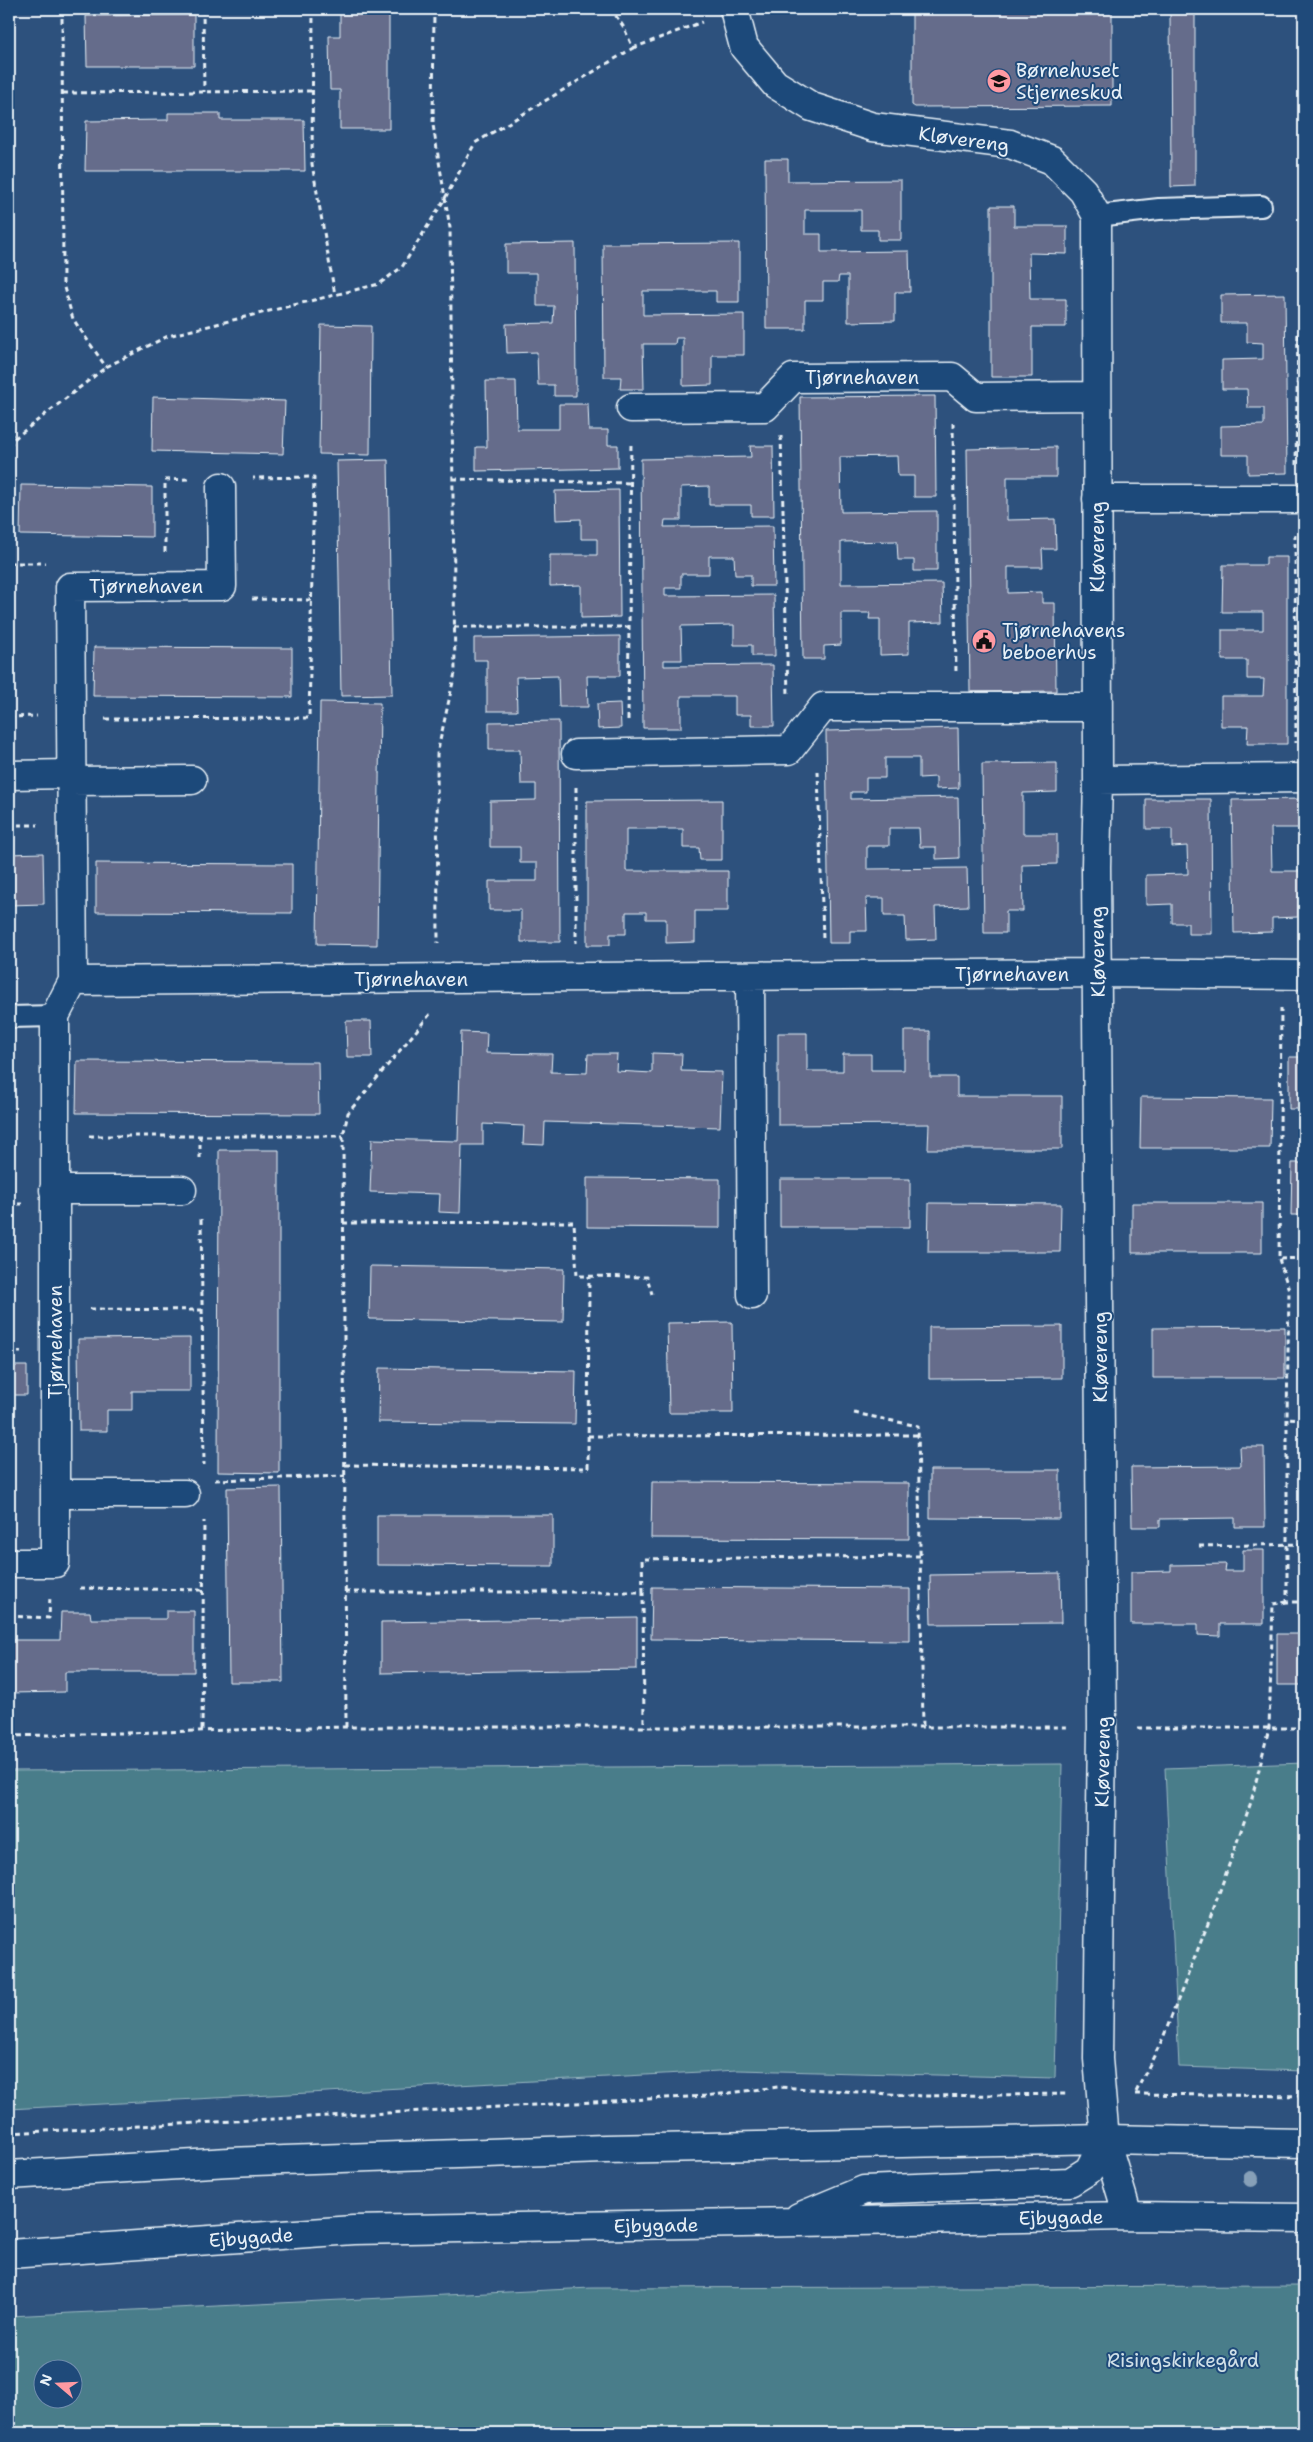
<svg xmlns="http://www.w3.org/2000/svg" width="1313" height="2442" viewBox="0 0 1313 2442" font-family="'Shantell Sans',sans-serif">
<rect width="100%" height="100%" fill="#2d517d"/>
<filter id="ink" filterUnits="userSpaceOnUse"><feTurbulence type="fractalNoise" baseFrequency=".02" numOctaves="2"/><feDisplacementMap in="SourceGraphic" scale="10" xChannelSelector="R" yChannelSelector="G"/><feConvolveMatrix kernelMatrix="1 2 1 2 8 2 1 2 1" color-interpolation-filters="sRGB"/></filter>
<g filter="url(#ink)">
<!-- green -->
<path fill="#4a7d8a" stroke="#99b7c1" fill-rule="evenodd" d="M1304 1763V2071L1179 2067 1165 1768Z
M1062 1764 1055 2078 738 2070 9 2109V1771Z
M1304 2286V2433H9V2316L591 2288ZM42 2370H72V2400H42Z"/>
<!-- building -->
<path fill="#656c8b" stroke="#e8f1f8" d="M340 9H389V129H340V90H330L329 36H340Z
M912 9H1112V106L915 107 912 105Z
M1170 9H1195V186L1171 187Z
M194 15V66H87L86 16Z
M168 113H220V120H304L305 171H85L86 121 168 120Z
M765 159H788V181L901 180V240H878V230H861V210H805V234H821V252L909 251 910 292H895V321L848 322V276H839L838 282H823V300H805V329H766Z
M991 206H1014V226H1067V254L1029 253 1030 299H1066V327H1032V377H991Z
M575 243 576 396H554V385H538L537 352 507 353 506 324 553 323 554 306H537V273H506V244Z
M739 243V302H716V291H643V315L744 314V355H712V385L683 386V338H676L675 344H643L644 389H620L621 377H604L603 244Z
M1285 294 1287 473 1248 474V455H1221V426L1264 425V408H1248L1247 389H1222V360L1263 359V343L1247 342V323H1221V295Z
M321 325 371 326 370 455 319 454Z
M486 381H516L517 429H559V404H588L589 430H608V445H618V468L476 471V447H487Z
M935 396 936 497H914V476H898L897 456 840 457 841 512 937 511V571H914V560H898L897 541 841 542V584L942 583 943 622 909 623V654L880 655V619H869L870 613H841V645L824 646V659H803L800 397Z
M153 397 285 401 283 454 152 451Z
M750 446H773L774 516H751V505H709V486L681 487V520H665L664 527 773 526 774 586H751V575H735L734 556H709V574H681V588H665V596L774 595 775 656H752V645H734V625L681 626 682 660H664V666L773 665 774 726H751V715H735V696H681V728H643L641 459 751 457Z
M1056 447V477H1007V520L1055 519 1056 549H1042L1043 567H1008V593L1042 592V603H1055L1056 691 970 692 967 449Z
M388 460 392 695 341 696 337 461Z
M21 485 152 487V537L20 535Z
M619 490 620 617 581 618V585L550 586V555H597V539H581V519L556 520 555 491Z
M1266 557H1287V744H1247L1248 726H1221V696H1263L1264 679H1247V660H1222V630H1263V612H1222L1223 565H1266Z
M620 636V676H587L588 707H559L558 676 516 677 517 711H487V660H474V638Z
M94 647 292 648V697L93 696Z
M320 702 380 703 377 945 317 944Z
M620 703 621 728 598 729 597 704Z
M559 721 560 942H521V910H489V881H537V863H520V847H490V801L536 800V784H521L520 750H489V722Z
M958 728 959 788 936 789V777L919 778V758H885V778H866V792H851V799L958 797 959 858 936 859V847H920L919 828H889V846H867V869L967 868 968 906 935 907 936 939 906 940 905 916H884V898H866L867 931H850V943H829L826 731Z
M1057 763V792L1023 793V834H1057V864L1022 865 1023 911H1006V933H984L982 764Z
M1146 799H1211L1212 934H1188V923H1172V904L1146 905V875L1188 874 1187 846 1172 847V829H1146Z
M1304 799V828H1271L1272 871H1304V897H1298V917L1272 918V932L1234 933 1232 800Z
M722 800V860H700L699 848H683V829H626V871H728V911H695V942L666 943V919H646V912H626V934H610V945H587V801Z
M43 853 44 904 9 905V854Z
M96 863 292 864V913L96 912Z
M346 1021H371L372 1057H347Z
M904 1031H930V1077H957V1096H1062V1149H928L929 1124 778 1125V1033H807V1071H843V1054H871V1070H904Z
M461 1032 487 1033 486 1053 552 1054 551 1072 587 1073 588 1054H617L616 1071 652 1073V1053L682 1054 681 1071 722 1072 720 1127 545 1122 544 1145 523 1144 524 1126 483 1124V1145H462L460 1213 439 1212 440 1194 370 1192 372 1139 458 1141Z
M9 1039H10L11 1077H9Z
M1289 1057H1304V1109H1289Z
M77 1061 318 1062 319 1114 76 1113Z
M1141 1097 1271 1098 1270 1148H1140Z
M219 1150H279V1473L218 1472Z
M1292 1163H1304V1215H1291Z
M587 1178 720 1179V1228L587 1227Z
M780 1179H910V1227H780Z
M929 1203 1061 1204 1060 1252H928Z
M1132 1203H1262V1253H1132Z
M370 1266 564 1269 563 1322 369 1319Z
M732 1322 733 1413H669L667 1323Z
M1062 1326V1378L929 1379V1327Z
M1285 1327V1378H1153V1328Z
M190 1338V1391H132V1410H107V1431H79L78 1339Z
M9 1366H27V1395H9Z
M379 1368 576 1371 575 1424 378 1422Z
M1240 1447H1264L1265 1527H1235V1518L1160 1519V1527H1132L1131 1467 1241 1466Z
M1301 1468H1304V1518H1301Z
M930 1470H1060V1519L930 1518Z
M652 1482 909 1483V1539L651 1538Z
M281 1487 283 1682H229L227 1488Z
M377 1515H553V1566L377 1565Z
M1243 1550H1264V1624H1220V1636L1198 1635V1624H1131V1572L1171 1571V1565L1226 1564 1225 1571H1243Z
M1060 1573 1061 1623 931 1624 930 1575Z
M652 1587 910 1589V1641L651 1639Z
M166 1611H194V1672H65V1692L9 1693V1640H60L61 1612H90L91 1619H166Z
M637 1618V1669L381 1673V1622Z
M1277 1634H1304V1685H1277Z"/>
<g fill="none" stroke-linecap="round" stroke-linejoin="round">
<defs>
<path id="service" d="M1097 216 1159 209 1261 206
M9 1017 55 1016"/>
<path id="minor" d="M734 9 744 47 775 84 812 107 873 127 1010 144 1052 160 1083 191 1097 216 1098 780 1096 866 1102 1727 1098 2059 1105 2139
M631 408 765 407 793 378 952 377 976 397 1097 396
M221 487 222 586 70 587 73 981 1098 973 1304 975
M1097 499H1304
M576 754 789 750 823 707H1097
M9 775 71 774
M1098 780 1304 778
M71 781 192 780
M750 976 752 1295
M54 1190H182
M55 1494H185
M9 1563H55V1016L73 981"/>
<path id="secondary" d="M1105 2139 1128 2216
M9 2175 229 2162 605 2149 1105 2139 1304 2143
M799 2217 864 2190 1070 2182 1089 2170 1105 2139
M9 2254 353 2230 1128 2216 1304 2218"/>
</defs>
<!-- service casing -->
<use href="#service" stroke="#e8f1f8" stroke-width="24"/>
<!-- minor casing -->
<use href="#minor" stroke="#e8f1f8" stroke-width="31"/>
<!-- secondary casing -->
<use href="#secondary" stroke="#e8f1f8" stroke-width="31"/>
<!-- path -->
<path stroke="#e8f1f8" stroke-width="3" stroke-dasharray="5 4" stroke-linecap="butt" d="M62 9 63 284 73 319 106 367
M203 9 204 92
M313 9 312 164 335 295
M434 9 433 125 450 228 455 673 437 754 438 943
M633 48 702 22
M63 93 313 91
M953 423 956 674
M9 433 15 438
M781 436 788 695
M9 446 15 438 106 367 168 336 379 284 402 267 444 200 475 143 633 48 623 26 611 9
M1296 465 1298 332
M453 479 630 483
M1295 534 1296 743
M165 552V480L189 479
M9 563H46
M252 599 312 600
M454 627H629
M9 717 37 716
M105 719 309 718 314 477 253 478
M628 720 631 441
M818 771 823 940
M576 787V943
M9 825H38
M1281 1008 1279 1259 1304 1258
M200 1135V1162
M89 1136H343
M9 1204H22
M201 1219 204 1465
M343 1223 574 1222 577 1276 647 1277 652 1294
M1279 1259 1289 1290 1287 1418
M90 1309 202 1310
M9 1352H21
M854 1413 918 1426 923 1727
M1304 1419 1287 1418V1602H1304
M588 1436 918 1435
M345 1465 588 1468 589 1276
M215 1480 345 1476
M1199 1546 1304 1544
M80 1588 203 1590
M345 1592H643L644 1727
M643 1592 642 1559 920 1556
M9 1616 49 1618 50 1596
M346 1727 343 1136 348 1113 431 1013
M1137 1728H1304
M202 1730 204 1521
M9 1736 346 1727H1068
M1136 2092 1163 2038 1211 1916 1251 1802 1269 1728 1273 1604 1287 1602
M1135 2094 1304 2096
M9 2133 705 2096 778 2087 923 2096 1066 2094"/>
<!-- service -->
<use href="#service" stroke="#1f4a7a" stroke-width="20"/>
<!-- minor -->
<use href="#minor" stroke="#1f4a7a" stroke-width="28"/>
<!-- secondary -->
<use href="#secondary" stroke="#1f4a7a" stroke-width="28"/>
</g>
<!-- trees -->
<circle fill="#87a0b8" cx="1251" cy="2179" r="8"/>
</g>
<!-- icons -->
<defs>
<symbol id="school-disc" viewBox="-11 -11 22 22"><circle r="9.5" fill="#ff9aa2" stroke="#1f4a7a"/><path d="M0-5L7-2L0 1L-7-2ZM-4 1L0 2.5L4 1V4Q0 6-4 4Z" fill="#111"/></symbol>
<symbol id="civic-disc" viewBox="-11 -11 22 22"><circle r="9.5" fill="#ff9aa2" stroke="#1f4a7a"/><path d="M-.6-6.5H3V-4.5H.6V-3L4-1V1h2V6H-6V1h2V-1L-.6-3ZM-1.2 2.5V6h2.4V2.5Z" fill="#111"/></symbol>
</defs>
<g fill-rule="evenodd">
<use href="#school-disc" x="985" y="67" width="28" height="28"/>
<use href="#civic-disc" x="970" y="627" width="28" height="28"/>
</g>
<g text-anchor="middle" stroke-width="4" stroke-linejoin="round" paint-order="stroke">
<!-- poi labels -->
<g font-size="19" fill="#e8f1f8" stroke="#1f4a7a" text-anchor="start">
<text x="1016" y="77">Børnehuset<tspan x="1016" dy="22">Stjerneskud</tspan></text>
<text x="1002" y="637">Tjørnehavens<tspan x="1002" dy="22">beboerhus</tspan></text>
</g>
<!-- street labels -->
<g font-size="19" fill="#e8f1f8" stroke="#1f4a7a">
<text transform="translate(964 139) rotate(8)" y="7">Kløvereng</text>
<text x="862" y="384">Tjørnehaven</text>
<text transform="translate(1097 547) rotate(-90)" y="7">Kløvereng</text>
<text x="146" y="593">Tjørnehaven</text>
<text transform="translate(1097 952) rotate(-91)" y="7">Kløvereng</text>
<text x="1012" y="981">Tjørnehaven</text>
<text x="411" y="986">Tjørnehaven</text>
<text transform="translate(55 1342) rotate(-90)" y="7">Tjørnehaven</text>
<text transform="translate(1100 1357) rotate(-90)" y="7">Kløvereng</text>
<text transform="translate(1102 1762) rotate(-89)" y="7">Kløvereng</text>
<text transform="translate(1061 2217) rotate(-1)" y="7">Ejbygade</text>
<text transform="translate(656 2225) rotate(-1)" y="7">Ejbygade</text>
<text transform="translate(251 2237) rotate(-4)" y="7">Ejbygade</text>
</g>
<!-- park labels -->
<g font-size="19" fill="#d0e0e8" stroke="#1f4a7a">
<text x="1183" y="2367">Risingskirkegård</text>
</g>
</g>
<!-- margin -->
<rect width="1313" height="2442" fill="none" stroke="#1f4a7a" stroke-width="30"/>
<rect x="15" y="15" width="1283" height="2412" fill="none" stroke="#e8f1f8" stroke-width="2" filter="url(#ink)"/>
<!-- north arrow -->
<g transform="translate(58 2384) rotate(289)"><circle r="24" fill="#1f4a7a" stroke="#6f8dac"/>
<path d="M0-4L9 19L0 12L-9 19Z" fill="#ff9aa2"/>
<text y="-8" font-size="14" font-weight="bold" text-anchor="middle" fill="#e8f1f8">N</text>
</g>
</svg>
